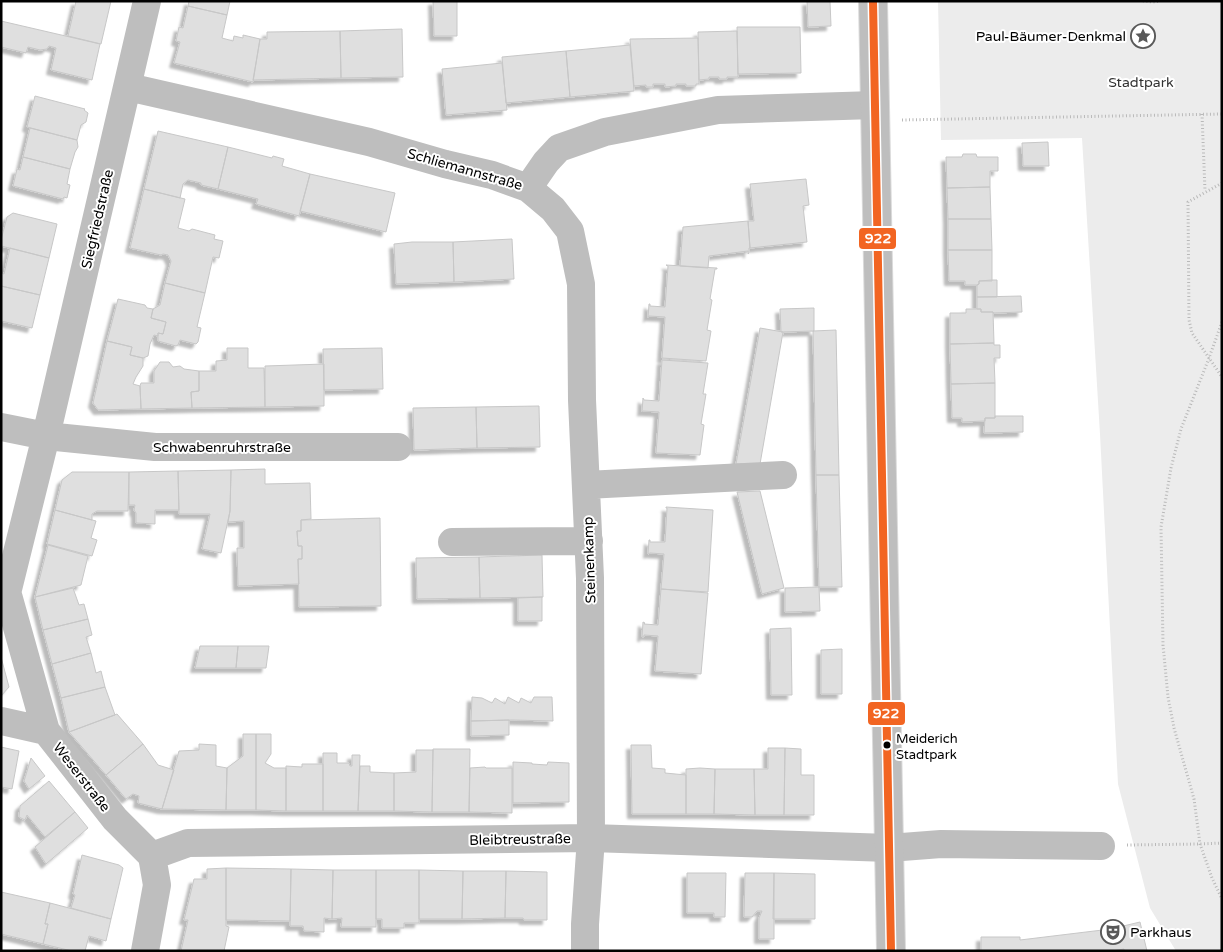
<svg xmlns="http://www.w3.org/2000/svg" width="1223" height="952" viewBox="0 0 1223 952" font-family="'Varela Round',sans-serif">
<defs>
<filter id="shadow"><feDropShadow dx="-4.5" dy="4.5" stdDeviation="1" flood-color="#0004"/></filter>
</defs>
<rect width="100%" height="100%" fill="#fff"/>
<!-- green -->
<path fill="#ececec" d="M938 1H1222V951H1176L1150 908 1118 784 1100 434 1082 138 941 140Z"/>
<!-- building -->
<path fill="#dfdfdf" stroke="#c7c7c7" filter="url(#shadow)" d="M76 1H111L101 44 68 36Z
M189 1H230L227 15 188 6Z
M433 1H457V36H434Z
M807 1H830L831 26 808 27Z
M188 6 227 15 222 38 233 41 234 36 243 38V35L260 39 253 82 174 63 180 42 176 41 179 27 183 28Z
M1 21 100 44 92 80 51 70 56 48 49 46 47 49 40 50 28 47 26 53 1 47Z
M737 27H800L801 73 738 74Z
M402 29 403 77 341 78 340 31Z
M340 31 341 78 253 80 260 39H267V32Z
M737 31 738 77H727V79H719V77H709V79L699 80 698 32Z
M698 38 699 84H696V86H686V84H676V86L665 87V84H653V87H646V85L634 86 630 39Z
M630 45 634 91 570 97 566 51Z
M566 51 570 97 506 103 502 57Z
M502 63 507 110 446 115 442 69Z
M35 96 85 109 84 110 88 113 86 122 81 125 77 140 27 127Z
M30 128 77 140 78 147 75 152 70 169 23 157Z
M158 131 228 147 218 189 201 185V183L188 180 183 184 180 198 144 189Z
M1048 142 1049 166H1023L1022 143Z
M228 147 272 158 273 156 284 159 282 166 310 174 299 216 256 204 258 199 218 189Z
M963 154H976L977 157H998V171H990V187L947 188 946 157H962Z
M23 157 70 169 67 184 70 185 67 198 64 197 63 199 13 186 17 169 20 170Z
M310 174 395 193 386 232 300 211Z
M806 179 809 205 803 206 807 242 750 248 748 221H754L750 184Z
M990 187 991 219H948L947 188Z
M144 189 185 199 178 228 189 231 192 229 215 235 214 239 223 241 219 258 213 257 205 293 165 283 171 261 168 255 163 254 161 255 130 248Z
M13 213 57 224 49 258 1 246V240L7 217Z
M948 219H991L992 250H948Z
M748 221 750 248H749V253L748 254V251L709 256 708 268 680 266 683 227Z
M512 239 514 279 454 282 453 242Z
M412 242H453L454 282 396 284 394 244Z
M10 248 49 258 40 295 1 286V273L4 274Z
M948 250H992V281H979V284L977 285H965V281H949Z
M666 265 717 268V269H715L710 299 712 300 707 330 711 331 706 361 662 358 665 317 649 316 648 318 649 304H650V306L665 307 668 266Z
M992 280H997V297H977V285L979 284V281Z
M165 283 205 293 197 327 201 328 198 342 196 344 180 340 178 345 176 346 158 341V333L163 334 166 322 151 318 153 309 160 305Z
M1 286 40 295 32 328 1 321Z
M1021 296 1022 312 993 313V312H981V309H977V297Z
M118 299 145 305 147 308 153 309 151 318 166 322 163 334 158 333V336L154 335 150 344 148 356 143 358 130 355 132 347 107 341Z
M814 308V331L781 332 780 309Z
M966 309H981V312H993L994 343 950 344V313H966Z
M760 328 783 332 760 464H736Z
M836 330 839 475H816L813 331Z
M107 341 132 347 130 355 143 358V366L136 377 133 384 140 386 141 409 98 410 93 403Z
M994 343V345H1000V358H994L995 383 951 384 950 344Z
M227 348H248V368H264L265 407 192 408 191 392 199 391V371H216V361L227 360Z
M382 348 383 389 324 390 323 349Z
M662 360 708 363 703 394H706L701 424 704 425 700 455 656 453 659 412 643 411 642 412 643 398 644 400 659 401Z
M160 362H169L173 367 180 366 184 369 199 371V391L191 392 192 408 141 409 140 386 141 383H154V371Z
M324 364V406L265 407V366Z
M995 383V418H985V421L962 422V418H952L951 384Z
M539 406 540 447 477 448 476 407Z
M476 407 477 448 414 450 413 408Z
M995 416H1023V432L984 433 985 418H995Z
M265 469V484L310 483 311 519 301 520V531H297L298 546H302V559H298L299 584 238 586 237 548H244V521L228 522 230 511 231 470Z
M231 470 230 511 221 553 202 549 210 514H179L178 471Z
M178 471 179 510H155V524L136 523V513L134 510 135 505H129V472Z
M72 472H129L128 511H97L92 514V520L55 510 62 480Z
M816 475H839L842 587H819Z
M760 491 784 588 762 594 737 492Z
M666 507 713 510 708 592 661 589 664 554 650 553 648 554 649 540H650V542H665L667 508H666Z
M55 510 96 521 91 538 97 540 92 556 47 544Z
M380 518 381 606 299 607 298 559H302V546H298L297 531H301V520Z
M48 545 88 556 81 585 35 597Z
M542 555 543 597 480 598 479 557Z
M479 557 480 598 417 599 416 558Z
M819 587 820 611 785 612V588Z
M73 588 79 605 84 604 88 619 43 630 35 597Z
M661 589 708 593 701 674 655 671 658 636 644 635V637H642L643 622 645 623 644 624 658 625Z
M542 597V621H518V598Z
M88 619 92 635 86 637 91 653 52 664 43 630Z
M791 628 792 695H771L770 629Z
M200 646H238L236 668H195Z
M238 646H269L266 668H236Z
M842 649V694H821V650Z
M91 653 96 673 101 671 105 687 61 698 52 664Z
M1 657 9 687 1 696Z
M105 687 115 715 69 732 61 698Z
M472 697 482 698 492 703 495 698 505 704 508 697 519 703 521 698 531 703 534 697H552L553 721 512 720 471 721Z
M117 714 143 744 106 775 69 732Z
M509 720V735L471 736V721Z
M243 734H256V810H226L227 768 243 756Z
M256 734H271V754L265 763 274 768H286V811L256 810Z
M143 744 158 765 174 770 162 809 138 803 139 796 133 794 126 799 106 775Z
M199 744 216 745V766L227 768 226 810 162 809 179 751 199 750Z
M631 745H651L652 768 665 769V773L686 775V814H632Z
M1 747 19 751 12 789 1 787Z
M768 748H785L784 815H755L754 769H768Z
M785 748 801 749V775H814V815H784Z
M433 749H470L469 812H432Z
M416 750H433L432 812 394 811V773L416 772Z
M323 753H337V763H349L350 766H352V755H360L358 811H323Z
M31 758 45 776 29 789 24 781Z
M513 762 532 763V764L547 765 548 762 569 763V802L513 803Z
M302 764H323V811H286V766L302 767Z
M360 766H370V772L394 773V811H358Z
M485 767 486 768H512V813L469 812 470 768Z
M700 768 715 769 714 814H686V769Z
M715 769H754L755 815 714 814Z
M49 781 75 812 45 837 27 815 25 820 19 817 20 806Z
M75 812 88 828 46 864 35 847Z
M82 855 119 865 123 868 111 919 71 908 75 895 73 894Z
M226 868V926L229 927 224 951H181L188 920H184L194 879H207V869Z
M226 868 291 869 290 921 226 920Z
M291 869 333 870 332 919 324 918V932L304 931 303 926H290Z
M333 870H376V927H341L342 918 332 919Z
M376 870H419V923H404V928H382V919H376Z
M419 870 463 871 462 919H419Z
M463 871H506L505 918 462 919Z
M506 871 547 872V920H524L523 918H505Z
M687 873H726L725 917H714V913H687Z
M745 873H774V939H759V918L762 911H757L752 917H744Z
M774 873 815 874V919H773Z
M1 892 50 903 45 924H48L43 944 1 934Z
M50 903 111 919 106 941 89 936 85 951H72L43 944 48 924H45Z
M1140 922 1147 951H1124V949L1112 951H981V937H1020V940L1119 928V927Z"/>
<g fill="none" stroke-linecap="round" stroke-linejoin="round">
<defs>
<path id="major" d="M873 1 891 951"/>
</defs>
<!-- major casing -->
<use href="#major" stroke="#dbdbdb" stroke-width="30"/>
<!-- path -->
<path stroke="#b9b9b9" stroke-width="3" stroke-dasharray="1 2.5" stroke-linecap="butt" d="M1143 1 1153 2 1160 1
M1202 114 1205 191
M902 120 1222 114
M1222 183 1188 202 1189 320 1192 333 1222 377
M1222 322 1209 358 1181 429 1171 468 1161 527 1163 645 1168 697 1174 728 1194 799 1200 844 1212 878 1222 899
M1127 845 1200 844 1222 843"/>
<!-- minor -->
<path stroke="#bebebe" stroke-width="28" d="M147 1 46 436 155 447H398
M128 87 369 142 445 164 492 175 528 188 546 162 559 148 605 132 718 110 875 105
M528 188 553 209 570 231 581 284 582 400 590 578 591 838 585 924V951
M1 427 46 436 7 593
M586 485 783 475
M452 542 589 541
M1 570 46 731 115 819 152 856 157 885 145 951
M1 721 46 731
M152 856 188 843 591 838 889 848 941 844 1101 846"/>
<!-- major -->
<use href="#major" stroke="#bebebe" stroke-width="28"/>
<defs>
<path id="bus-1" d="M873 1 891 951"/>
</defs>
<!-- bus-1 casing -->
<use href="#bus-1" stroke="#fff" stroke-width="11"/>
<!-- bus-1 -->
<use href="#bus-1" stroke="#f26522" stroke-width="8"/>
</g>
<!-- icons -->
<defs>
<symbol id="sight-ring" viewBox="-11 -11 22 22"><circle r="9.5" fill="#fff" stroke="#595959" stroke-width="1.5"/><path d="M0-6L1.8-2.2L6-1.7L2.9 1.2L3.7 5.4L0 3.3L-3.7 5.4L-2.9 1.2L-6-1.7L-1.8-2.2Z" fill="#595959"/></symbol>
<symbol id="theatre-ring" viewBox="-11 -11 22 22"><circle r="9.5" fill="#fff" stroke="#595959" stroke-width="1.5"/><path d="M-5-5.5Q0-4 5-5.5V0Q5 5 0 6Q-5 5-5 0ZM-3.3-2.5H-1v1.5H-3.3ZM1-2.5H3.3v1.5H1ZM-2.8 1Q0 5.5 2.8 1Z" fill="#595959"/></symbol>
</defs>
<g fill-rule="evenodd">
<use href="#sight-ring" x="1129" y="22" width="28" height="28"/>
<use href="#theatre-ring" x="1099" y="918" width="28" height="28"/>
</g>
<!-- markers -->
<circle fill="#000" stroke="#fff" stroke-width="2" cx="887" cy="745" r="4.5"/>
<g text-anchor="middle" stroke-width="4" stroke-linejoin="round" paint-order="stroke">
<!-- bus labels -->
<g font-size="13" fill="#000" stroke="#fff" text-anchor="start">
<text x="896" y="743">Meiderich<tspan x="896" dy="16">Stadtpark</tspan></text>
</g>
<!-- poi labels -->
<g font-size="14" fill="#000" stroke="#fff" text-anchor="end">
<text x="1126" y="41">Paul-Bäumer-Denkmal</text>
<text x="1130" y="937" text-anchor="start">Parkhaus</text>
</g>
<!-- park labels -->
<g font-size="14" fill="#333" stroke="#fff">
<text x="1141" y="87">Stadtpark</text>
</g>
<!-- street labels -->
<g font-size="14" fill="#000" stroke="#fff">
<text transform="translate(465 169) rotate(16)" y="5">Schliemannstraße</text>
<text transform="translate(97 219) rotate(-77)" y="5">Siegfriedstraße</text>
<text x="222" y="452">Schwabenruhrstraße</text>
<text transform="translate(589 560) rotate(-92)" y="5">Steinenkamp</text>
<text transform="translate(82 777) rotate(52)" y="5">Weserstraße</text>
<text transform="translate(520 839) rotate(-1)" y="5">Bleibtreustraße</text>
</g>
</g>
<g stroke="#fff" stroke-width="2">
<rect x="858" y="227" width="39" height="23" rx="5" fill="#f26522"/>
<rect x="867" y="701" width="39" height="25" rx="5" fill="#f26522"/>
</g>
<g font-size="14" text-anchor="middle" font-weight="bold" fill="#fff">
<text x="878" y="243">922</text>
<text x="886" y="718">922</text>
</g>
<!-- border -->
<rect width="1223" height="952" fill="none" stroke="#000000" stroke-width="5"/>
</svg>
